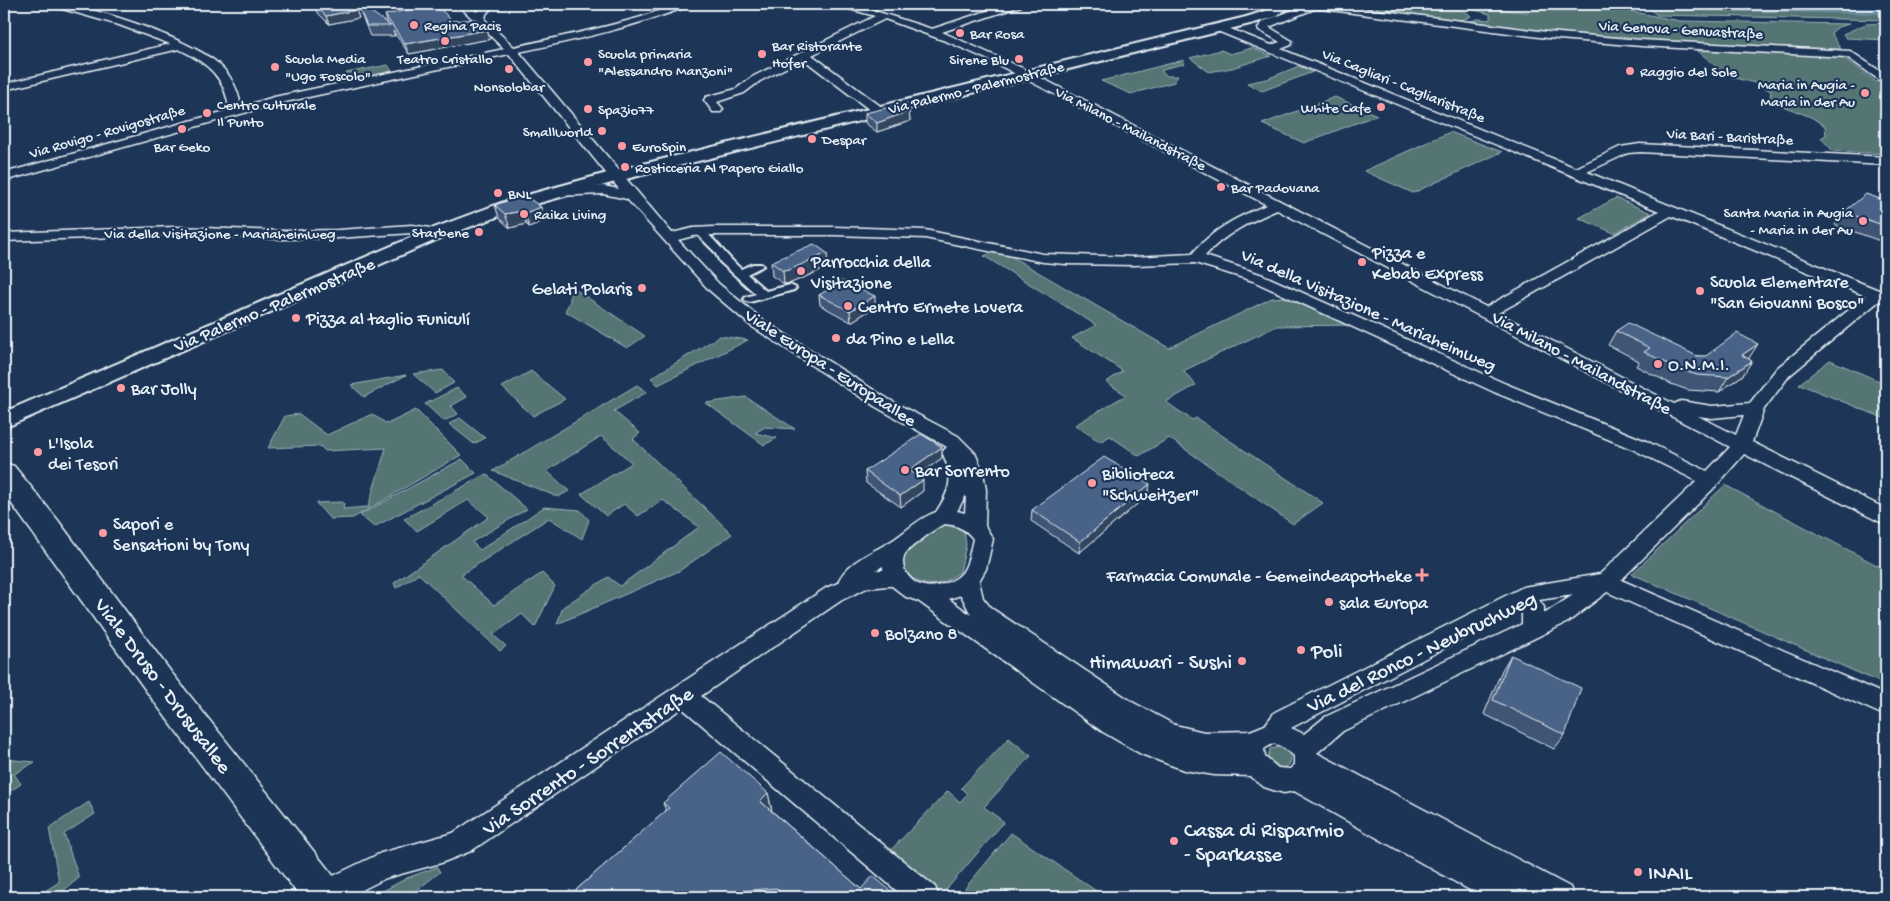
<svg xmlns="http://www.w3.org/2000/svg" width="1890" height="901" viewBox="0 0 1890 901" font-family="'Gochi Hand',sans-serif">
<rect width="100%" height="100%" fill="#1d3557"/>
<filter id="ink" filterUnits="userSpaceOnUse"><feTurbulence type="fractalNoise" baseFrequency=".02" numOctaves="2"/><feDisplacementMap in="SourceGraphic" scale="10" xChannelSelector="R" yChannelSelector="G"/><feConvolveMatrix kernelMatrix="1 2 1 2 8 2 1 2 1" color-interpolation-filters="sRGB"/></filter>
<g filter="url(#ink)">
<!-- green -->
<path fill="#557574" stroke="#9eb3b6" d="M1374 4C1397 4 1456 0 1471 16 1458 27 1404 14 1386 12L1377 9Z
M1456 5 1527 12 1559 6 1624 10 1680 21 1849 24 1838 27 1831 33 1841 49C1716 44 1590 41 1466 22L1478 19 1490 20V14Z
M1648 8 1886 13V20L1657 15Z
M1886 23V40L1846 38 1843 34 1866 24Z
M1252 48 1271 56 1232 68 1209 72 1190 58 1221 50 1230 54Z
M1697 50 1826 55 1844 58 1886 89V154L1833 151 1821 138 1826 135 1825 126 1811 117 1780 105 1770 97 1771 91 1755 83 1731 77 1730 72 1720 70Z
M1184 60V64L1170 67 1161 71 1167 76H1178L1174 82 1131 94 1101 81Z
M388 65 393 73 351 81 346 73Z
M1299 66 1313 72 1262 91 1247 83 1267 79Z
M1335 97 1377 115 1304 143 1262 124Z
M1450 132 1502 152 1413 193 1364 171Z
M1616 198 1651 213 1614 233 1579 218Z
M1000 250 1169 348 1272 298 1294 296 1354 325 1277 326 1183 371 1196 385 1166 402 1192 420 1196 418 1323 503 1293 524 1169 438 1139 456 1110 436 1100 442 1075 425 1126 395 1106 382 1123 371 1072 338 1096 325 984 256Z
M570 286 645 336 627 348 565 311 570 301Z
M720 336 748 340 658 385 651 378Z
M1830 360 1886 384V419L1799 384Z
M443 370 454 383 435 393 413 374Z
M531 371 565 399 533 416 502 387Z
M406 375 364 397 351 385Z
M637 385 647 392 614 411 640 433 633 439 732 534 679 571 557 624 563 607 608 577 620 586 699 527 663 500 638 516 624 504 606 516 581 494 632 463 601 436 547 471 569 491 558 497 493 471Z
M457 388 467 397 451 406 458 414 444 421 425 404Z
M746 397 795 429 765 427 755 433 777 438 764 445 706 403Z
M416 410 461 455 353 518 330 519 316 503 342 502 344 503 343 509 368 507 386 448 325 451 320 446 268 448 285 416 299 414 327 435 372 414 387 424Z
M460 418 485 438 474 444 449 424Z
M462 459 476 473 374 527 360 515Z
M486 474 527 509 472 542 480 550 544 507 580 510 589 520 582 539 549 518 461 575 494 605 542 573 555 586 535 627 522 614 493 635 506 646 500 651 419 574 396 588 394 583 489 517 468 500 417 531 404 519Z
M1725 485 1886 570V685L1632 574Z
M944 522 956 525 964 530 966 545 960 572C937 589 925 589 902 571L900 558 905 549Z
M1009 738 1031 756 984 807 1004 822 940 897 888 853 948 791 960 802 967 794 961 788Z
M1280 747 1287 751 1291 757 1290 764C1282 771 1273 767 1268 758L1270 749Z
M4 759 35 762 14 774 21 784 4 795Z
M89 802 95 814 64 834 79 878 63 891 64 897H36L59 882 49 828Z
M1011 833 1105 897H962L966 887Z
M437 867 440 872 408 897H388L383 891 407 878Z"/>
<!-- water -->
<path fill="#406c86" stroke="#83a1b4" d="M1564 4H1886V13L1676 10Z"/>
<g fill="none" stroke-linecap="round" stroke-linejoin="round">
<defs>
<path id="pedestrian" d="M703 232 707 233C719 244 728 258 741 269L753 264H761L763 266 747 274 766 291 790 285 796 288 794 290 750 302 746 301 744 299 746 297 756 294 720 262 715 252 698 235Z"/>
<path id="minor" d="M51 4C86 2 187 39 215 61 230 73 238 88 241 107L274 97 504 49 457 4H467L477 12 485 4H495L486 14 485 20 514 47C554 38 595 30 634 19 654 14 670 4 690 4L689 6C633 27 577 40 519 52L672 233 693 228 713 227H835L925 230 1043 254 1134 257 1192 254C1212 230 1238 216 1267 205L991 61 948 42 885 19 812 55 883 108 885 111 883 114H875L803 59 760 81 744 93 717 102 723 109 721 112H713L704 100 706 97 736 89 752 77 875 16 838 6 837 4H853L932 29 1008 4H1022L1021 6 942 32 1020 67 1486 307 1659 211 1215 30 1214 28 1215 26H1223L1271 45 1280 42 1259 30 1258 28 1262 22 1309 4H1328L1547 32 1641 40 1850 51 1886 75V83L1882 82 1847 57 1641 46 1547 38 1322 9H1314L1269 27 1292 41 1291 45 1281 49 1576 168 1620 147 1640 144 1886 157V165L1640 152 1628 153 1587 172 1886 293V303L1879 301 1789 376 1764 409 1752 442 1886 509V525L1744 454 1717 485 1621 580 1886 695V716L1607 592 1568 622 1343 731 1317 753 1570 887 1574 897H1533L1519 889 1522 897H1482L1294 791 1284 793 1273 790 1264 787 1250 776 1214 775 1184 770 1141 754 1103 732 918 601 906 597 892 586H888L867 588 842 600 701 696 935 887 939 897H904L682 708 471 851 441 863 386 878 348 897H306L310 887 381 853 453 833 826 588 838 583C845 562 876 551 893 540 908 530 919 518 936 512 951 489 954 478 942 452L947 447 876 407 751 326 709 290 627 199 603 194 555 196 553 193 555 190 560 189 603 186 619 189 509 54 276 104 4 181V173L229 110C226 77 207 63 179 49L4 90V84L170 44 119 25 52 6ZM1277 210 1730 447 1707 471 1646 441 1506 384 1263 275 1205 256C1224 234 1251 221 1277 210ZM1671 216 1866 296 1777 368 1750 403 1712 406 1681 401 1674 404 1498 313ZM713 235H835L925 238 1043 262 1066 264 1134 265 1195 263 1253 281 1494 392 1632 449 1697 481 1600 574 1523 587 1275 712 1265 725 1250 731 1204 732 1175 725 1134 703 991 608 983 598 979 581 986 569 993 539 985 526 986 490 983 472 975 453 958 436 888 399 763 320 719 284 678 240 693 236ZM1744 415 1736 435 1698 416 1712 418ZM966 495 965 513 957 511ZM944 524C957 525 966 529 973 539 970 550 968 568 960 575 953 582 934 589 924 586 911 583 898 568 905 554 909 548 917 543 922 539 930 533 936 528 944 524ZM883 566V570H876ZM961 595 971 615 949 599ZM1573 595 1544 614V607L1539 600ZM1520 609 1522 610V624L1325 717 1304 734 1291 728ZM1274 743 1284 748 1294 756V765L1290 769 1278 768 1265 757 1264 749Z
M412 225 442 230 444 233 442 236 437 237 412 233 338 238 282 239 176 235 4 241V233L176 227 282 231 338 230Z"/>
<path id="tertiary" d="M1278 4H1293L1275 17 1254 23 630 178 521 208 443 237 4 428V412L431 229 509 200 618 170 1246 17 1265 11Z"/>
<path id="primary" d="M4 463 14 466 57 519 171 672 339 883 345 897H300L147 692 4 493Z"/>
</defs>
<!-- pedestrian casing -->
<use href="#pedestrian" stroke="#e8f1f8" stroke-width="4"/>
<!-- minor casing -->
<use href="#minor" stroke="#e8f1f8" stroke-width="3"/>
<!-- tertiary casing -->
<use href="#tertiary" stroke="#e8f1f8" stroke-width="4"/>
<!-- primary casing -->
<use href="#primary" stroke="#e8f1f8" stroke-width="3"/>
<!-- pedestrian -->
<use href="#pedestrian" fill="#1d3557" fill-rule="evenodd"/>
<!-- minor -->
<use href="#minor" fill="#1d3557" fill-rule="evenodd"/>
<!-- tertiary -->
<use href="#tertiary" fill="#1d3557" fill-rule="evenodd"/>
<!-- primary -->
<use href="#primary" fill="#1d3557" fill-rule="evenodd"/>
</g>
<!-- wall -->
<path fill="#3f5475" stroke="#e8f1f8" d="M357 4 388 24 385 15 452 21 487 30 490 39 409 54 393 31 395 36H370Z
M314 5 356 10 359 18 329 24 318 13Z
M909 111 910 121 877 132 865 123V113Z
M524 195 545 220 529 227 526 224 510 228 499 218 495 205Z
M1886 201V243L1835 225 1844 212Z
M827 253 828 267 791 283 784 284 772 276 771 262Z
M819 295 875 307 851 322 820 305Z
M1616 331 1697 356 1749 358 1743 375 1719 392 1688 390 1671 384 1636 366 1639 361 1608 345Z
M942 458 917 476 923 491 901 507 866 483 865 471Z
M1148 495 1079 553 1031 521 1032 510Z
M1511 655 1565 735 1554 749 1484 714 1502 670Z
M768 793 772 811 861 889 898 897H568L666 811 663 803Z"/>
<!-- shaded-wall -->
<path fill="#33455f" stroke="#e8f1f8" d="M356 10 359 18 329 24 326 16Z
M487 30 490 39 409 54 405 44Z
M909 111 910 121 877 132V123Z
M541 207 545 220 529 227 525 213Z
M522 211 526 224 510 228 505 214Z
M827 253 828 267 791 283 784 284 783 271Z
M875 296V307L851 322 850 311Z
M1758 344 1749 358 1733 369 1742 355Z
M1752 361 1743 375 1719 392 1728 377Z
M942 447V458L909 482V470Z
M923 480V491L901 507 900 496Z
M1150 484 1148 495 1079 553 1080 542Z
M768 793 772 812 760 801Z"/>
<!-- building -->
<path fill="#496288" stroke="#e8f1f8" d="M321 4H350L356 10 326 16 314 5Z
M357 4H360L391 26H367Z
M434 4H436L452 21 476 19 487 30 405 44 385 15Z
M907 103 909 111 877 123 865 113Z
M1866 194 1886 201V226L1844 212Z
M524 195 541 207 525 213 522 211 505 214 495 205Z
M814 244 827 253 789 270 783 271 771 262Z
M842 281 875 296 850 311 819 295Z
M1628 323 1697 356H1706L1737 333 1758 344 1742 355 1752 361 1728 377 1697 375 1679 369 1644 352 1650 348 1616 331Z
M921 434 942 447 909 470 923 480 900 496 865 471Z
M1104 457 1150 484 1080 542 1032 510Z
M1511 655 1581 688 1565 735 1493 700Z
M721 752 768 793 760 801 861 889 873 876 898 897H786L776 888 670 897H568L669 808 663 803Z"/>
</g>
<!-- markers -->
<g fill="#ff9aa2" stroke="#1d3557" stroke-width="2">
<circle cx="414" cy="25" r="5"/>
<circle cx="960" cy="33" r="5"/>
<circle cx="445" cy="41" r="5"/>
<circle cx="762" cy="54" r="5"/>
<circle cx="1019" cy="59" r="5"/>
<circle cx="588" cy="62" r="5"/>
<circle cx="275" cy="67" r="5"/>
<circle cx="509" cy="69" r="5"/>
<circle cx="1630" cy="71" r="5"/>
<circle cx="1865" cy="93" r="5"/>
<circle cx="1381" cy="107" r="5"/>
<circle cx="588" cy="109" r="5"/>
<circle cx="207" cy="113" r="5"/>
<circle cx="182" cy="129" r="5"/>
<circle cx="602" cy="131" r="5"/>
<circle cx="812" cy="139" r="5"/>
<circle cx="622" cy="146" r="5"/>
<circle cx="625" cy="167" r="5"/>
<circle cx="1221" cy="187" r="5"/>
<circle cx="498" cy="193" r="5"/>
<circle cx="524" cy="214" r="5"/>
<circle cx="1863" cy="221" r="5"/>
<circle cx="479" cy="232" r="5"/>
<circle cx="1362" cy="262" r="5"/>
<circle cx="801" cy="271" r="5"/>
<circle cx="642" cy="288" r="5"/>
<circle cx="1700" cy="291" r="5"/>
<circle cx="848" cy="306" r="5"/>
<circle cx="296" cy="318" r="5"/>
<circle cx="836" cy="338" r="5"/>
<circle cx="1658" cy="364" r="5"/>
<circle cx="121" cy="388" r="5"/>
<circle cx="38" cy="452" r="5"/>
<circle cx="905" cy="470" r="5"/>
<circle cx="1092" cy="483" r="5"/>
<circle cx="103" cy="533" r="5"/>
<path d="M1419.5 567.5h5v5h5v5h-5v5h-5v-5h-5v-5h5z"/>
<circle cx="1329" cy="602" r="5"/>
<circle cx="875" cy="633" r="5"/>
<circle cx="1301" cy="650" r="5"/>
<circle cx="1242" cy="661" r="5"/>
<circle cx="1174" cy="841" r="5"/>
<circle cx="1638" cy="872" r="5"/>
</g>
<g text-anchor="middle" stroke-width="4.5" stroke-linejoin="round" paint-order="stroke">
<!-- far-poi labels -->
<g font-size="15" fill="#e8f1f8" stroke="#1d3557" text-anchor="start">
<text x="424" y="30">Regina Pacis</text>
<text x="970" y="38">Bar Rosa</text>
<text x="772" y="50">Bar Ristorante<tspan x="772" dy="17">Hofer</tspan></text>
<text x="598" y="58">Scuola primaria<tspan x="598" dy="17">"Alessandro Manzoni"</tspan></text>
<text x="285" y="63">Scuola Media<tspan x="285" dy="17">"Ugo Foscolo"</tspan></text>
<text x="445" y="63" text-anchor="middle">Teatro Cristallo</text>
<text x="1009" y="64" text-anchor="end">Sirene Blu</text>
<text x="1640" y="76">Raggio del Sole</text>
<text x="1855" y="89" text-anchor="end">Maria in Augia -<tspan x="1855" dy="17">Maria in der Au</tspan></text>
<text x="509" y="91" text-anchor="middle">Nonsolobar</text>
<text x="217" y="109">Centro culturale<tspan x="217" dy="17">Il Punto</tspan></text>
<text x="1371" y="112" text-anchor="end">White Cafe</text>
<text x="598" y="114">Spazio77</text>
<text x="592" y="136" text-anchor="end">Smallworld</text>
<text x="822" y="144">Despar</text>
<text x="182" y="151" text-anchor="middle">Bar Geko</text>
<text x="632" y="151">EuroSpin</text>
<text x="635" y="172">Rosticceria Al Papero Giallo</text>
<text x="1231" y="192">Bar Padovana</text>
<text x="508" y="198">BNL</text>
<text x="1853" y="217" text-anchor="end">Santa Maria in Augia<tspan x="1853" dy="17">- Maria in der Au</tspan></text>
<text x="534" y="219">Raika Living</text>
<text x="469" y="237" text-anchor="end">Starbene</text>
</g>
<!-- far-street labels -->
<g font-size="15" fill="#e8f1f8" stroke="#1d3557">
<text transform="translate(1681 29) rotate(3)" y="5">Via Genova - Genuastraße</text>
<text transform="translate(1404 85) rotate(22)" y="5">Via Cagliari - Cagliaristraße</text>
<text transform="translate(976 87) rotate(-14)" y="5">Via Palermo - Palermostraße</text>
<text transform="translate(1131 128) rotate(27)" y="5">Via Milano - Mailandstraße</text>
<text transform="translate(107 131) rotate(-16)" y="5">Via Rovigo - Rovigostraße</text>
<text transform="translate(1730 136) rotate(3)" y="5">Via Bari - Baristraße</text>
<text x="220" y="238">Via della Visitazione - Mariaheimweg</text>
</g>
<!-- poi labels -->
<g font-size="18" fill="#e8f1f8" stroke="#1d3557" text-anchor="start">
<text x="1372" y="258">Pizza e<tspan x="1372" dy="21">Kebab Express</tspan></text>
<text x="811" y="267">Parrocchia della<tspan x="811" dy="21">Visitazione</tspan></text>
<text x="1710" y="287">Scuola Elementare<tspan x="1710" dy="21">"San Giovanni Bosco"</tspan></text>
<text x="632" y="294" text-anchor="end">Gelati Polaris</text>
<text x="858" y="312">Centro Ermete Lovera</text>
<text x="306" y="324">Pizza al taglio Funiculí</text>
<text x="846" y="344">da Pino e Lella</text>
<text x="1668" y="370">O.N.M.I.</text>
<text x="131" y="394">Bar Jolly</text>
<text x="48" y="448">L'Isola<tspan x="48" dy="21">dei Tesori</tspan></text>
<text x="915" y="476">Bar Sorrento</text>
<text x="1102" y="479">Biblioteca<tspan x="1102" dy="21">"Schweitzer"</tspan></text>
<text x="113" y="529">Sapori e<tspan x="113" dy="21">Sensationi by Tony</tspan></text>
<text x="1412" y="581" text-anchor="end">Farmacia Comunale - Gemeindeapotheke</text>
<text x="1339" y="608">sala Europa</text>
<text x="885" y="639">Bolzano 8</text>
</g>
<!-- street labels -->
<g font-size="18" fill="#e8f1f8" stroke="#1d3557">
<text transform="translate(274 304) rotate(-23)" y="6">Via Palermo - Palermostraße</text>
<text transform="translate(1369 309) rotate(24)" y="6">Via della Visitazione - Mariaheimweg</text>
<text transform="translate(1582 362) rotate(28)" y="6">Via Milano - Mailandstraße</text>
<text transform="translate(831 367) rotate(33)" y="6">Viale Europa - Europaallee</text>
</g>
<!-- near-poi labels -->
<g font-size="21" fill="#e8f1f8" stroke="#1d3557" text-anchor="start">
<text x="1311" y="657">Poli</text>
<text x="1232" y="668" text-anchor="end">Himawari - Sushi</text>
<text x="1184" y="836">Cassa di Risparmio<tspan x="1184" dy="24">- Sparkasse</tspan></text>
<text x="1648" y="879">INAIL</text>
</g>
<!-- near-street labels -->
<g font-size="21" fill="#e8f1f8" stroke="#1d3557">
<text transform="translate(1421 651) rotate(-26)" y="7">Via del Ronco - Neubruchweg</text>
<text transform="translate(164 685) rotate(53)" y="7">Viale Druso - Drususallee</text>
<text transform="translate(587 760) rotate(-34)" y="7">Via Sorrento - Sorrentstraße</text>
</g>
</g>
<!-- margin -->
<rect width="1890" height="901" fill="none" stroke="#1d3557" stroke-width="20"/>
<rect x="10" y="10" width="1870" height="881" fill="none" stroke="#e8f1f8" stroke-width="2" filter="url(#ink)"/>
</svg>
